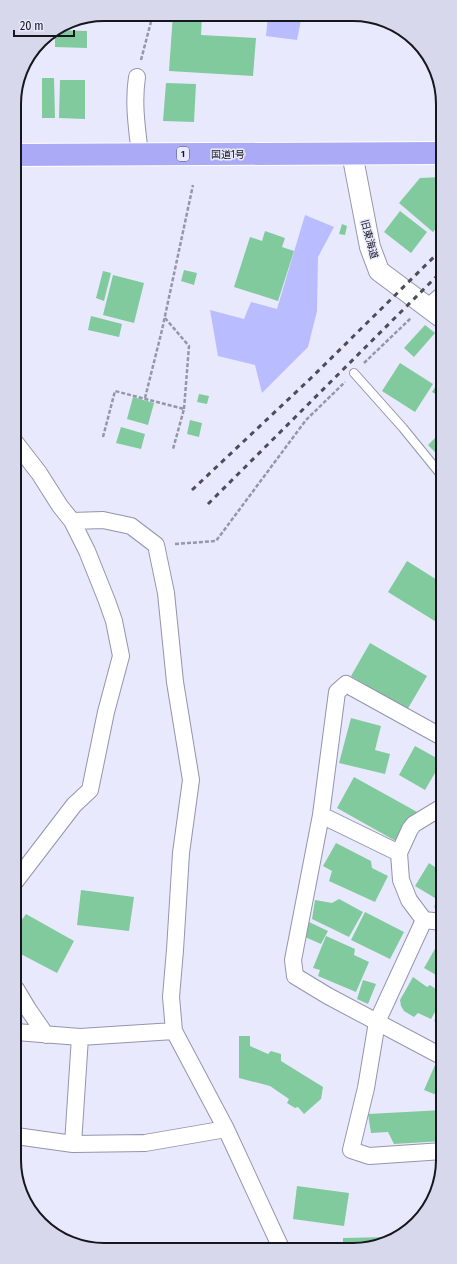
<svg xmlns="http://www.w3.org/2000/svg" width="457" height="1264" viewBox="0 0 457 1264" font-family="'Fira Sans Condensed','Noto Sans JP',sans-serif">
<rect width="100%" height="100%" fill="#e8e9fd"/>
<!-- green -->
<path fill="#b9bcfe" d="M268 15H302L297 40 266 36Z
M305 215 334 227 318 257 317 311 308 347 262 393 255 365 218 356 210 310 244 319 251 302 277 309Z"/>
<!-- building -->
<path fill="#80ca9d" d="M173 14 202 15 201 35 256 38 253 76 169 71Z
M55 30 87 31V48L55 47Z
M42 78H54L55 118H42Z
M60 80H85V119L59 118Z
M166 83 196 84 194 122 163 121Z
M441 177V222L433 232 399 203 420 178Z
M400 211 427 232 411 253 384 232Z
M342 224 347 226 345 235 339 234Z
M265 231 285 238 282 247 294 251 278 301 234 287 250 237 262 241Z
M184 270 197 273 194 285 181 281Z
M103 271 111 273 104 301 96 298Z
M113 275 144 283 134 323 103 315Z
M91 316 122 324 119 337 88 330Z
M425 325 435 333 414 357 404 348Z
M400 363 433 384 415 412 382 391Z
M442 376V398L432 392Z
M199 394 209 396 207 404 197 402Z
M133 397 154 403 148 425 127 419Z
M190 420 202 423 199 437 187 434Z
M121 427 145 434 141 449 116 443Z
M442 431V449L437 454 428 445Z
M407 561 442 583V631L436 627 438 623 388 592Z
M370 643 427 676 407 710 351 676Z
M442 697V707L437 704Z
M351 718 381 726 375 750 390 754 385 774 339 763Z
M415 746 442 761 425 790 399 775Z
M354 777 419 813 401 844 337 808Z
M336 843 371 861 372 868 388 876 375 902 329 881 332 871 323 866Z
M429 863 442 872V887L435 898 415 886Z
M81 890 134 897 129 931 77 925Z
M442 890V912L434 907Z
M339 899 363 912 349 937 312 919 315 900 332 903Z
M365 912 404 932 390 959 351 940Z
M26 914 74 941 57 973 15 951V929Z
M309 922 328 931 321 944 305 937Z
M326 936 355 949 354 955 369 962 356 992 318 976 320 970 313 968Z
M436 947 443 950V979L424 968Z
M413 977 427 987 430 985 443 994V998L431 1019 418 1013 414 1017 404 1011 401 1006 400 1000Z
M363 980 376 984 368 1004 357 999Z
M443 1006V1026L434 1021Z
M239 1036H250V1046L268 1054 271 1051 281 1054V1061L323 1087 321 1099 304 1114 298 1107 295 1108 287 1103 289 1099 270 1086 239 1078Z
M435 1065 443 1068V1094L439 1092 434 1094 424 1090Z
M443 1110V1141L394 1144 388 1132 371 1133 368 1114Z
M436 1169 441 1170 436 1183H435Z
M297 1186 349 1193 344 1226 293 1219Z
M390 1237 371 1248H343V1238Z"/>
<g fill="none" stroke-linecap="round" stroke-linejoin="round">
<defs>
<path id="service" d="M354 373 403 428 442 476"/>
<path id="minor" d="M137 77C133 103 137 129 140 154
M427 308 442 295
M15 442 39 473 60 506 72 521 103 520 131 526 156 545 166 593 175 682 191 780 181 853 175 950 171 997 174 1031 226 1129 281 1248
M442 737 346 684 337 692 321 815 293 960 295 976 328 996 443 1057
M442 807 414 824 410 829 399 853 401 880 409 900 424 920 442 922
M321 815 399 853
M15 882 74 805 90 790 106 712 121 656 114 621 107 601 87 551 72 521
M424 920 377 1022 366 1088 351 1150 369 1156 443 1151
M16 989 28 1009 46 1035
M16 1032 80 1037 174 1031
M16 1136 73 1144 145 1143 226 1129
M73 1144 80 1037"/>
<path id="tertiary" d="M352 153 370 247 379 271 442 318"/>
<path id="trunk" d="M14 155 441 153"/>
</defs>
<!-- service casing -->
<use href="#service" stroke="#9395ab" stroke-width="10"/>
<!-- minor casing -->
<use href="#minor" stroke="#9395ab" stroke-width="18"/>
<!-- tertiary casing -->
<use href="#tertiary" stroke="#9395ab" stroke-width="22"/>
<!-- trunk casing -->
<use href="#trunk" stroke="#fff" stroke-width="24"/>
<!-- path -->
<path stroke="#9697a6" stroke-width="2.5" stroke-dasharray="4 2" stroke-linecap="butt" d="M141 60 153 14
M165 318 189 346 184 409
M364 363 411 318
M145 398 162 330 193 185
M103 437 115 391 184 409 173 449
M175 544 216 541 306 420 345 382"/>
<!-- service -->
<use href="#service" stroke="#fff" stroke-width="8"/>
<!-- minor -->
<use href="#minor" stroke="#fff" stroke-width="16"/>
<!-- tertiary -->
<use href="#tertiary" stroke="#fff" stroke-width="20"/>
<!-- trunk -->
<use href="#trunk" stroke="#aaaaf6" stroke-width="22"/>
<!-- rail -->
<path stroke="#4c4d58" stroke-width="3" stroke-dasharray="5 5" stroke-linecap="butt" d="M192 490 311 378 441 250
M208 504 441 272"/>
</g>
<g text-anchor="middle" stroke-width="3" stroke-linejoin="round" paint-order="stroke">
<!-- shield labels -->
<rect fill="#e8e9fd" stroke="#545561" stroke-width="1" x="177" y="147" width="12" height="14" rx="3"/>
<g font-size="9" font-weight="bold" fill="#15161e">
<text x="183" y="157">1</text>
</g>
<!-- street labels -->
<g font-size="10" fill="#15161e" stroke="#e8e9fd">
<text x="228" y="158">国道1号</text>
<text transform="translate(370 239) rotate(75)" y="4">旧東海道</text>
</g>
</g>
<!-- crop -->
<path d="M0 0H457V1264H0ZM104 21H353A83 83 0 0 1 436 104V1160A83 83 0 0 1 353 1243H104A83 83 0 0 1 21 1160V104A83 83 0 0 1 104 21Z" fill="#d7d8eb" fill-rule="evenodd"/>
<path fill="none" stroke="#15161e" stroke-width="2" d="M104 21H353A83 83 0 0 1 436 104V1160A83 83 0 0 1 353 1243H104A83 83 0 0 1 21 1160V104A83 83 0 0 1 104 21Z"/>
<!-- scale -->
<path d="M14 30v6h60v-6" fill="none" stroke="#15161e" stroke-width="2"/>
<text x="20" y="30" font-size="12" fill="#15161e" stroke="#e8e9fd" stroke-width="3" paint-order="stroke">20 m</text>
</svg>
